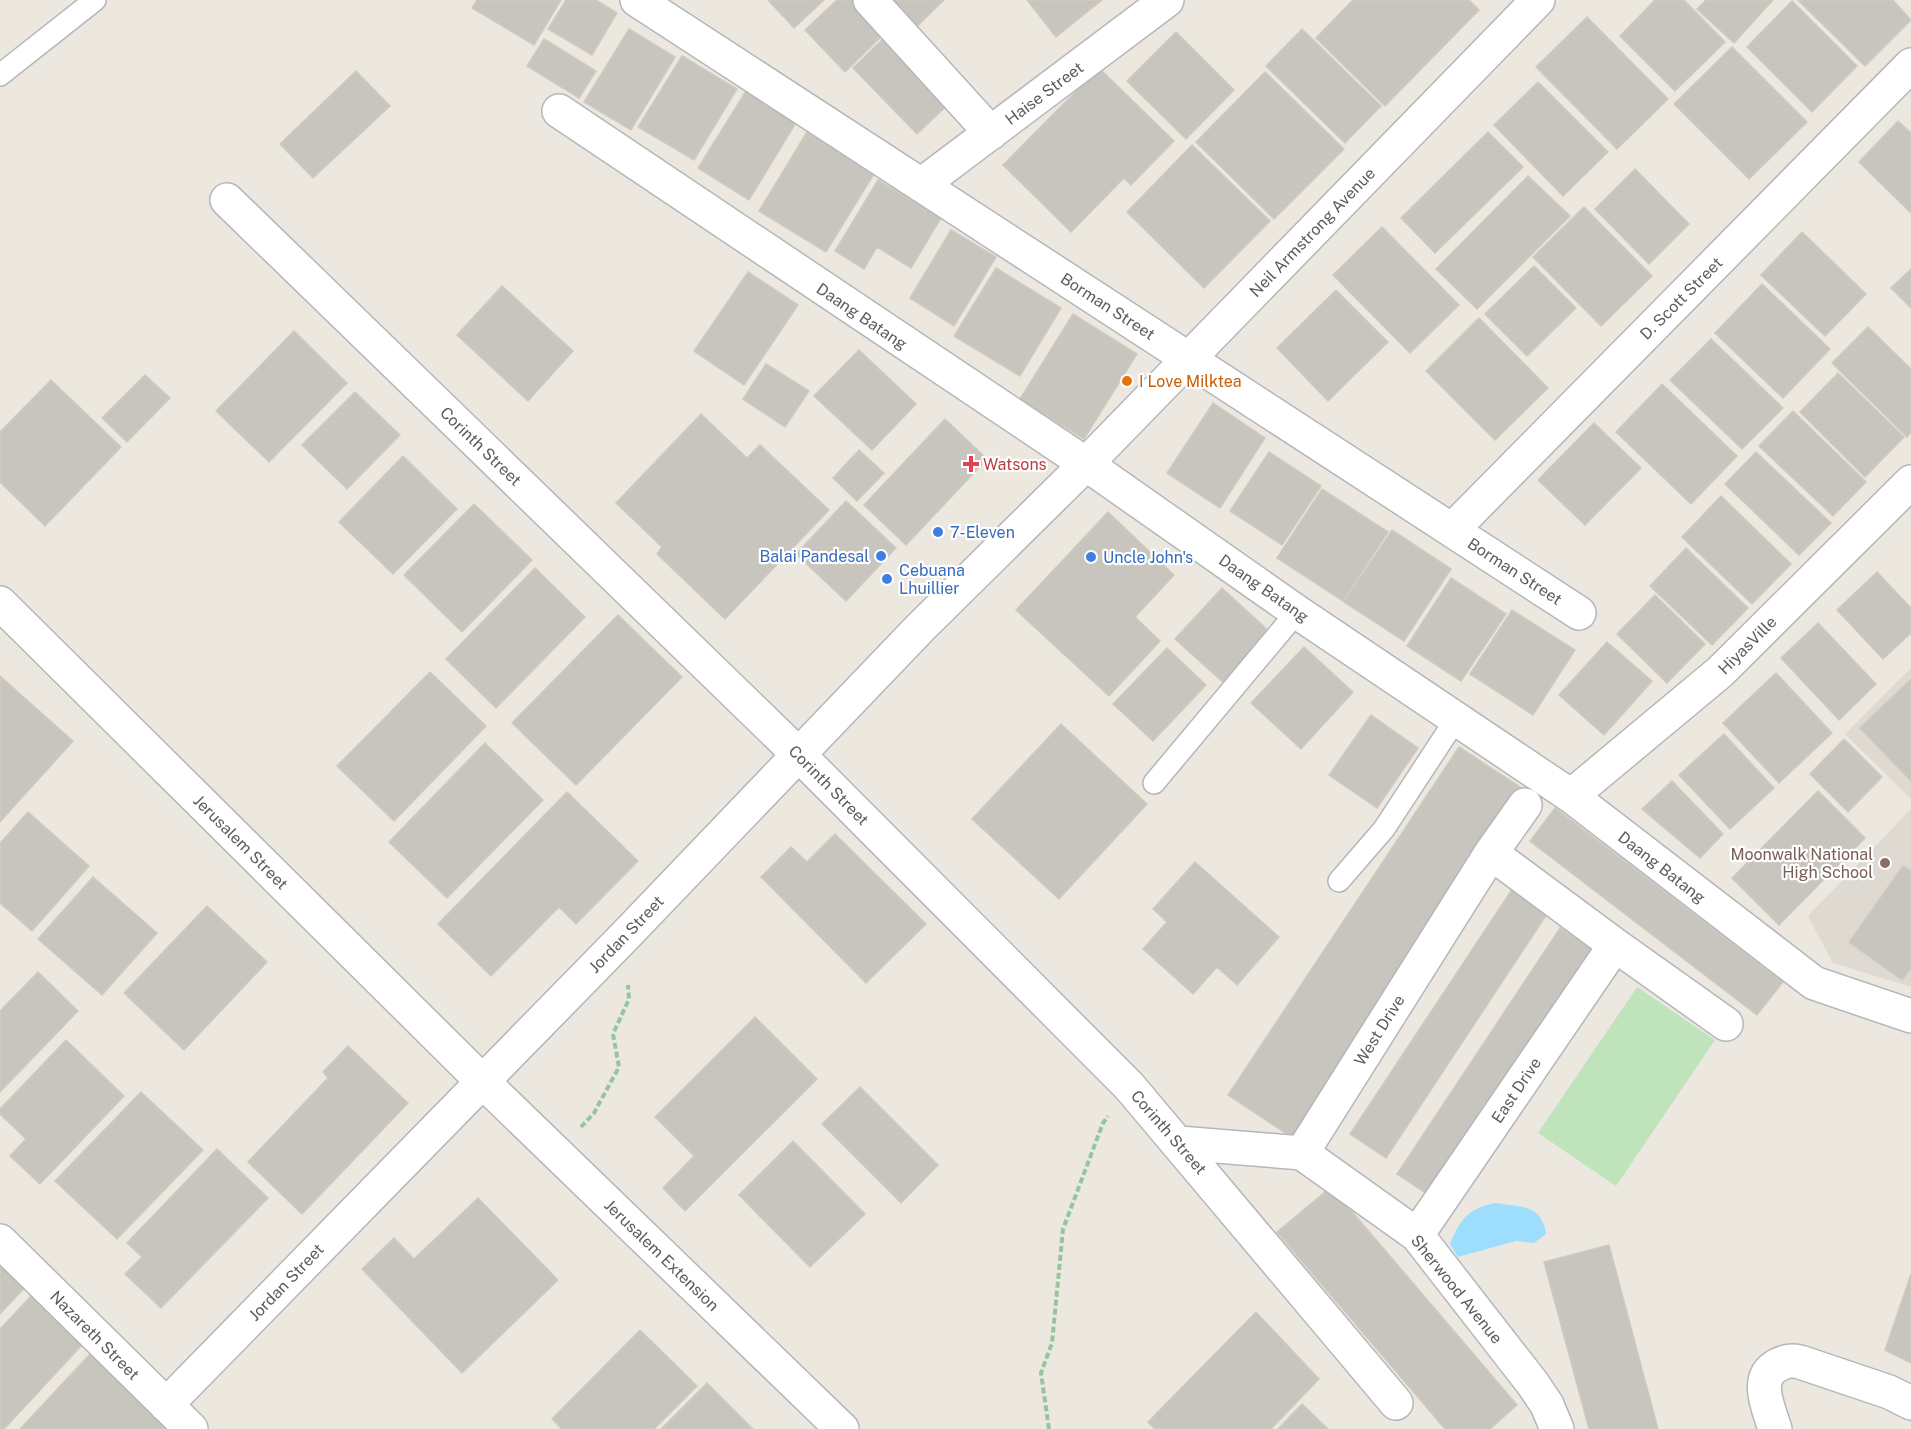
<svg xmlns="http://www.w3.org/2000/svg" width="1911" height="1429" viewBox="0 0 1911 1429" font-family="'Public Sans',sans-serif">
<rect width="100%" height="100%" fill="#ece8e0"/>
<!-- education -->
<path fill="#dedad1" d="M1911 668V799L1845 734Z
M1911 809V987L1833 963 1808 916Z"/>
<!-- green -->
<path fill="#bfe4bc" d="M1637 987 1715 1040 1616 1186 1538 1133Z"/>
<!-- water -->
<path fill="#9dddfe" d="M1495 1203C1520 1207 1542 1204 1546 1234L1534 1243 1516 1241 1458 1257 1450 1244C1461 1218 1468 1209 1495 1203Z"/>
<!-- building -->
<path fill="#c8c5bf" stroke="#d0c9be" stroke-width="1.5" d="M477 0H561L534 45 472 8Z
M566 0H596L617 13 592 55 548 29Z
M768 0H824L794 28Z
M837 0H859L888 30 845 72 805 30Z
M874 0H944L908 35Z
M1027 0H1102L1056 37Z
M1353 0H1469L1479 10 1385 106 1316 38Z
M1655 0H1684L1725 42 1675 91 1620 36Z
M1706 0H1773L1734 43 1697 9Z
M1798 0H1893L1911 20 1865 66Z
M1792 1 1857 66 1812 112 1747 47Z
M1587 17 1668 99 1617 149 1536 67Z
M629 29 675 57 631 130 584 102Z
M1302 29 1381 106 1345 143 1266 66Z
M892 30 956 97 917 134 853 68Z
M1176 32 1234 90 1186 139 1127 81Z
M544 39 596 71 579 98 527 66Z
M1732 47 1807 122 1749 179 1674 104Z
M682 56 737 89 694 160 638 127Z
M1099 68 1174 141 1131 185 1124 178 1071 232 1003 165Z
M356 71 390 106 313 178 280 144Z
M1265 72 1344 149 1274 219 1196 142Z
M1538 82 1608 152 1563 196 1494 125Z
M746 91 797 121 749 200 698 168Z
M1898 121 1911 133V213L1859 162Z
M807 132 874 174 826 252 759 211Z
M1488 132 1523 167 1435 253 1401 218Z
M1192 145 1270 221 1204 288 1127 212Z
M1635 169 1689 224 1649 264 1595 209Z
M1528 176 1570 216 1477 309 1436 269Z
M878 180 941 218 911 268 877 247 864 269 835 251Z
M1584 207 1652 276 1601 326 1533 257Z
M1382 227 1459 305 1410 353 1333 275Z
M951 230 996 257 954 326 910 298Z
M1802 232 1866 294 1825 336 1761 275Z
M1534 266 1576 308 1527 356 1485 314Z
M996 268 1061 308 1020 376 954 336Z
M1911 269V308L1891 288Z
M748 272 798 305 744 385 694 351Z
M1762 284 1830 349 1783 398 1715 333Z
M502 286 573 351 528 401 457 335Z
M1336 290 1388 342 1328 401 1277 348Z
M1073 314 1137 354 1084 439 1020 399Z
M1479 318 1548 388 1495 440 1426 371Z
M1868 327 1911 369V432L1907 437 1832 363Z
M294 331 347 383 269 462 216 411Z
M1711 339 1783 408 1742 449 1670 380Z
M859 350 916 404 872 450 814 396Z
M766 364 809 391 785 427 743 399Z
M1838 373 1904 437 1865 477 1800 412Z
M145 375 170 398 127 442 102 418Z
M51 380 121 447 45 526 0 482V432Z
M1662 384 1737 456 1691 504 1616 432Z
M355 392 400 435 347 489 302 445Z
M1213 403 1265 438 1220 508 1167 473Z
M1793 411 1866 482 1833 516 1759 446Z
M701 414 747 458 760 445 829 510 725 619 657 554 662 547 616 503Z
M945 419 987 459 906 545 864 505Z
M1594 423 1641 468 1585 525 1538 480Z
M859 450 884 473 857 501 833 478Z
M1269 452 1321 486 1282 545 1230 511Z
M1756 452 1831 523 1799 555 1725 484Z
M403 456 457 509 393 574 339 522Z
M1322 489 1388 532 1343 601 1277 558Z
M1721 496 1791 564 1752 604 1682 537Z
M846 501 896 548 846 601 796 554Z
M474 504 532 560 462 632 404 575Z
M1108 512 1174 575 1135 617 1160 641 1109 696 1016 610Z
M1392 530 1451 569 1404 641 1344 602Z
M1686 548 1748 608 1712 645 1650 586Z
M535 568 585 617 496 708 446 659Z
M1877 572 1911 608V633L1883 659 1837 610Z
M1451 578 1506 614 1461 681 1407 646Z
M1222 588 1273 635 1226 685 1175 639Z
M1655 595 1705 644 1667 683 1617 634Z
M1512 610 1575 650 1533 715 1470 674Z
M618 615 682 677 576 785 512 723Z
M1818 623 1876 684 1839 720 1781 658Z
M1607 642 1652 681 1604 735 1559 695Z
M1304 647 1353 692 1301 749 1251 703Z
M1167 648 1206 685 1153 741 1113 704Z
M430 672 486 726 394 821 337 766Z
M1776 673 1832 733 1779 783 1723 723Z
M0 676 73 741 0 822Z
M1911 679V781L1860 728Z
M1371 715 1418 748 1377 808 1329 775Z
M1061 724 1147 804 1059 899 972 819Z
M1724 734 1774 788 1730 829 1679 775Z
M1844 739 1882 777 1848 812 1810 774Z
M485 743 543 800 447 898 389 842Z
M1459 747 1526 791 1296 1140 1228 1095Z
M1672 781 1723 834 1700 858 1642 809Z
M1818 791 1865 838 1779 925 1732 878Z
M567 792 638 861 576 924 559 907 491 976 438 924Z
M1555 808 1783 982 1757 1015 1530 841Z
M28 812 89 866 32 931 0 903V843Z
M835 834 926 924 866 983 761 877 791 847 807 862Z
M1195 862 1279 937 1237 985 1217 967 1193 994 1143 949 1167 922 1153 909Z
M1903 866 1911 871V968L1902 980 1849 942Z
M93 877 157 933 102 995 38 939Z
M1513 888 1549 911 1386 1158 1350 1134Z
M207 906 267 962 184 1050 124 993Z
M1560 928 1596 952 1433 1198 1397 1174Z
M38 972 78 1011 0 1092V1011Z
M755 1017 817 1079 685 1211 663 1188 694 1156 655 1117Z
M66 1040 124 1096 40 1184 10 1156 26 1139 0 1114V1109Z
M348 1046 408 1103 302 1214 248 1162 328 1078 323 1072Z
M860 1087 938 1165 901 1203 822 1124Z
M141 1092 203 1150 117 1239 55 1181Z
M793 1141 865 1214 810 1267 739 1195Z
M217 1149 268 1198 161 1308 125 1274 142 1257 127 1243Z
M1331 1187 1517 1405 1490 1429H1445L1277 1232Z
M478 1198 558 1280 462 1373 362 1269 394 1238 414 1259Z
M1609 1245 1658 1429H1589L1544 1262Z
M0 1259 27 1285 0 1314Z
M1911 1274V1363L1885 1350Z
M31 1296 82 1345 4 1429H0V1329Z
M1256 1312 1319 1379 1271 1429H1155L1148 1422Z
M640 1330 697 1386 654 1429H562L552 1419Z
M90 1354 170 1429H20Z
M707 1383 753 1429H661Z
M1302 1404 1328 1429H1278Z"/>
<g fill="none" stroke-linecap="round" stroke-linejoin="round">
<defs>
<path id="service" d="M0 75 95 0
M1154 783 1297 612
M1339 881 1384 829 1456 719"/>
<path id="minor" d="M637 0 1579 613
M870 0 991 133
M559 111 1086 464 1297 612 1571 796 1814 983 1911 1016
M921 185 1167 0
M227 200 799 755 1129 1086 1396 1403
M1452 530 1911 65
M0 603 482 1081 842 1429
M1571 796 1720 672 1911 482
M1491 853 1615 945 1726 1024
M1179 1143 1302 1153
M1302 1153 1491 853 1525 805
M1302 1153 1417 1235 1533 1384 1547 1405 1557 1429
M1417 1235 1615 945
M0 1241 191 1429
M166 1405 624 937 920 628 1086 464 1538 0
M1775 1429C1769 1409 1753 1378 1778 1365 1786 1361 1791 1360 1800 1362L1889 1392 1911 1403"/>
</defs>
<!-- service casing -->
<use href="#service" stroke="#b3b7bb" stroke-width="24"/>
<!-- minor casing -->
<use href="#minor" stroke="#b3b7bb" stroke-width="36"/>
<!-- path -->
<path stroke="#95c59e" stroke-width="4" stroke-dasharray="6 3" stroke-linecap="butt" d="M581 1127 594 1113 619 1067 613 1034 629 999 628 985
M1049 1429 1041 1373 1052 1343 1063 1229 1103 1123 1108 1116"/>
<!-- service -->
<use href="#service" stroke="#fff" stroke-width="21"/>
<!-- minor -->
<use href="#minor" stroke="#fff" stroke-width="33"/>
</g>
<!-- markers -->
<circle fill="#e8710a" stroke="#fff" stroke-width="2" cx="1127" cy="381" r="6"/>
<path fill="#e0444e" stroke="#fff" stroke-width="2" d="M968 455h6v6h6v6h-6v6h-6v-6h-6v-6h6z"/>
<g fill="#3f7fe0" stroke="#fff" stroke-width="2">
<circle cx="938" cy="532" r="6"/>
<circle cx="881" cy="556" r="6"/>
<circle cx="1091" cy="557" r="6"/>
<circle cx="887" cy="579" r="6"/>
</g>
<circle fill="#8d6e63" stroke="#fff" stroke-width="2" cx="1885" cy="863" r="6"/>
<g text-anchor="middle" stroke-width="4.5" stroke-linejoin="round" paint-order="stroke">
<!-- street labels -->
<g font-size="16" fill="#595d61" stroke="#fff">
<text transform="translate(1044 93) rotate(-37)" y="6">Haise Street</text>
<text transform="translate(1312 232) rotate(-46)" y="6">Neil Armstrong Avenue</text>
<text transform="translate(1681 298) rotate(-45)" y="6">D. Scott Street</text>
<text transform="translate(1108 306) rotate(33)" y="6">Borman Street</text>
<text transform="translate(862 316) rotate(34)" y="6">Daang Batang</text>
<text transform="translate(481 446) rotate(44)" y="6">Corinth Street</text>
<text transform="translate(1515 571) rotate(33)" y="6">Borman Street</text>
<text transform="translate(1264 588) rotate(35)" y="6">Daang Batang</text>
<text transform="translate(1747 645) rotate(-45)" y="6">HiyasVille</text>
<text transform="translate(829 785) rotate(45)" y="6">Corinth Street</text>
<text transform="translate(241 842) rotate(45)" y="6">Jerusalem Street</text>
<text transform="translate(1662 867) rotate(38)" y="6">Daang Batang</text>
<text transform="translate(626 934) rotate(-46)" y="6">Jordan Street</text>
<text transform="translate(1379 1030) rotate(-58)" y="6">West Drive</text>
<text transform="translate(1516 1090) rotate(-56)" y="6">East Drive</text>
<text transform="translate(1169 1132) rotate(49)" y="6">Corinth Street</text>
<text transform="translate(662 1255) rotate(44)" y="6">Jerusalem Extension</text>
<text transform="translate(286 1282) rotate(-46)" y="6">Jordan Street</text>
<text transform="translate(1457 1289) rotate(51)" y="6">Sherwood Avenue</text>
<text transform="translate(95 1335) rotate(45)" y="6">Nazareth Street</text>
</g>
<!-- food labels -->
<g font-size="16" fill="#c56008" stroke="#fff" text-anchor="start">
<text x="1139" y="387">I Love Milktea</text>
</g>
<!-- health labels -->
<g font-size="16" fill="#be3a42" stroke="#fff" text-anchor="start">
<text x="983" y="470">Watsons</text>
</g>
<!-- shop labels -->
<g font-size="16" fill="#366cbe" stroke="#fff" text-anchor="start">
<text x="950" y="538">7-Eleven</text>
<text x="869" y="562" text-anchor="end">Balai Pandesal</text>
<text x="1103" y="563">Uncle John's</text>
<text x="899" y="576">Cebuana<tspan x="899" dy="18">Lhuillier</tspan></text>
</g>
<!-- education labels -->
<g font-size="16" fill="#785e54" stroke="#fff" text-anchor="end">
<text x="1873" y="860">Moonwalk National<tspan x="1873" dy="18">High School</tspan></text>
</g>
</g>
</svg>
